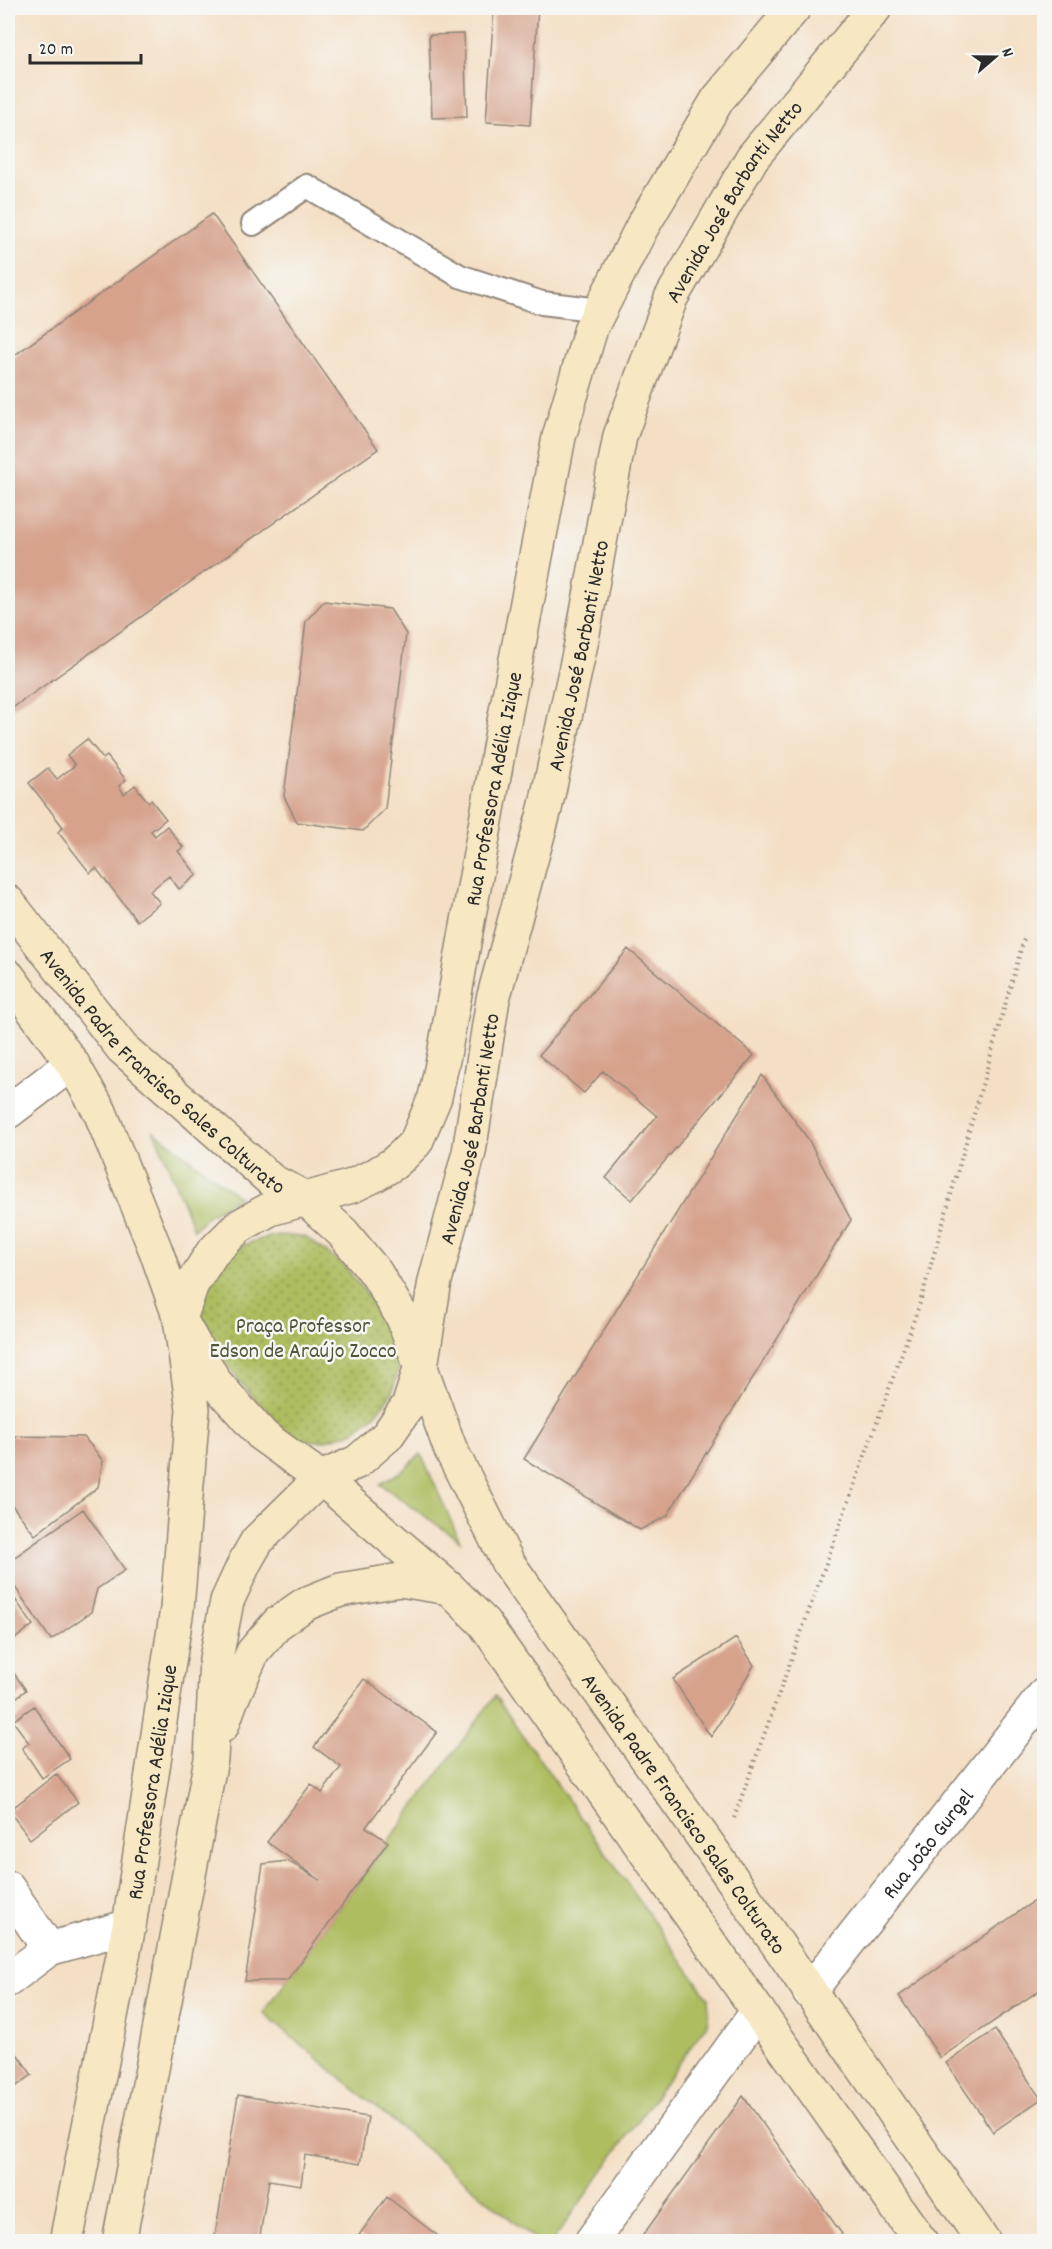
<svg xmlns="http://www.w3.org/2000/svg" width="1052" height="2249" viewBox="0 0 1052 2249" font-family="Dekko,sans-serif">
<defs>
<pattern id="park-dots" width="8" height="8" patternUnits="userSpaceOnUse" patternTransform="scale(1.5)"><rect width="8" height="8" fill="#adbd60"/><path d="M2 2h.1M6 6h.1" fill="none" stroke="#8d9a4f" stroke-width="1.8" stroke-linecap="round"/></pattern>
</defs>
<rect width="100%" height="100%" fill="#f6f6f2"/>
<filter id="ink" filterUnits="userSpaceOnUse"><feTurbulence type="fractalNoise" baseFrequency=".0167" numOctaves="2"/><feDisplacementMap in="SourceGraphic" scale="12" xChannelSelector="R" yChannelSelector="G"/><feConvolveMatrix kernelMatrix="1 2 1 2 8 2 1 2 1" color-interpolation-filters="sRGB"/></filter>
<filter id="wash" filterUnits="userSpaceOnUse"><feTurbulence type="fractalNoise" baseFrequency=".008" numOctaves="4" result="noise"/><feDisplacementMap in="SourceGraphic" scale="24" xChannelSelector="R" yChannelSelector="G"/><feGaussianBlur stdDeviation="1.35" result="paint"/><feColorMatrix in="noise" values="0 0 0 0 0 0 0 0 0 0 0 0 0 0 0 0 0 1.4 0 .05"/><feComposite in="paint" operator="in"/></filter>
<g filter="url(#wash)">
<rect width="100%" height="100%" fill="#f4dfc4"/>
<!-- grass -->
<path fill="#adbd60" stroke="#6c7446" stroke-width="1.5" d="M154 1131 239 1197 207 1216 194 1230Z
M421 1454 460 1541 380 1484 402 1471Z
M495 1696 708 1998 709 2011 707 2024 552 2242 537 2241 263 2013Z"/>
<!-- park -->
<path fill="url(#park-dots)" stroke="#6c7446" stroke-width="1.5" d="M278 1235 305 1237 343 1264 374 1304 390 1333 400 1364 392 1393 374 1416 351 1433 322 1441 292 1440C269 1416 195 1338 200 1304 202 1292 209 1279 215 1270 235 1246 248 1241 278 1235Z"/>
<g id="blocks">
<!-- building -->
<path fill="#d6a28c" d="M512 8H538L530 125 486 122 494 9 512 11Z
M464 34 467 117 432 118 429 35Z
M212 214 378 449 11 709 8 705V360Z
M324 601 390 609 406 634 385 809 363 831 297 822 284 796 306 621Z
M87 739 103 759 107 756 126 780 119 786 124 794 135 785 148 802 151 800 166 819 151 831 155 836 167 826 183 847 178 851 197 875 179 889 169 876 150 891 160 903 137 921 96 868 90 873 58 832 63 827 29 783 48 768 57 779 75 765 67 755Z
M628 949 754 1055 632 1200 606 1178 657 1116 603 1071 584 1093 539 1055Z
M762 1075 808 1139 851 1220 667 1516 640 1530 524 1459Z
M8 1436 84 1437 103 1461 98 1487 35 1535 8 1500Z
M83 1509 125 1570 97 1589 91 1612 51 1640 8 1577V1562Z
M8 1589 33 1625 8 1644Z
M736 1638 754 1665 711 1737 673 1679Z
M8 1665 26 1690 8 1704Z
M364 1679 437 1732 366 1827 388 1842 287 1981H245L263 1864 288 1861 320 1880 267 1842 311 1784 322 1793 341 1767 314 1747Z
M34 1706 70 1759 42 1778 22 1748 29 1743 13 1721Z
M56 1774 78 1802 30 1839 9 1811Z
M1044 1894V1987L940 2058 899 1996Z
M995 2030 1041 2099 993 2132 946 2063Z
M8 2041 32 2075 8 2092Z
M238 2095 368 2117 360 2164 305 2155 301 2185 269 2180 259 2242H214Z
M743 2096 842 2234 836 2242H638Z
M387 2197 446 2242H368L359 2235Z"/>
</g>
</g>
<g filter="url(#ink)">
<use href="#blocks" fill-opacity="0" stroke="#908578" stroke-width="1.5"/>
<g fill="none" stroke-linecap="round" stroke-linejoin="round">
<defs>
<path id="lane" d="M253 224 307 186 460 276 542 303 600 310"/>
<g id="street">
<path d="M8 1112 72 1063"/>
<path d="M8 1888 49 1949"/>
<path d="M8 1980 49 1949 129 1926"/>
<path id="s1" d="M809 1992 1044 1695"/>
<path d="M591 2242 758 2011"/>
</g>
<g id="secondary">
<path id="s2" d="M8 902 122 1048 272 1181 305 1198 343 1233 376 1273 403 1318 450 1448 508 1563 719 1860 984 2242"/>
<path d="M8 976 72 1063 100 1112 156 1251 180 1319 215 1382 263 1436 321 1478 449 1588 484 1623 921 2242"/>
<path d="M222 1726 231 1701 253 1652 278 1623 305 1604 340 1590 400 1580 449 1588"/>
<path id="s3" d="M66 2242 129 1926 177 1609 193 1409 180 1319 192 1284 212 1253 238 1227 270 1209 352 1186 375 1175 393 1164 403 1155 416 1142 435 1097 444 1055 501 737 559 437 591 328 642 227 718 99 794 8"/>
<path id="s4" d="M119 2242 211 1759 216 1659 227 1601 245 1562 257 1541 321 1478 357 1462 387 1436 409 1404 421 1366 435 1281 469 1152 493 999 545 809 581 644 620 436 671 298 752 158 875 8"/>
</g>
</defs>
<!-- lane casing -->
<use href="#lane" stroke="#908578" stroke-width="26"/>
<!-- street casing -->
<use href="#street" stroke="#908578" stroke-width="36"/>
<!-- secondary casing -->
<use href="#secondary" stroke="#908578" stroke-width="36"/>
<!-- path -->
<path stroke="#908578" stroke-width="4" stroke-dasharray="1.5 4.5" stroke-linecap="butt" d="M734 1818 920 1303 1024 939"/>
<!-- lane -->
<use href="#lane" stroke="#fff" stroke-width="22"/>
<!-- street -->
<use href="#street" stroke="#fff" stroke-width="33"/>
<!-- secondary -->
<use href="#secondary" stroke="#f7e8c3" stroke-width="33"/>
</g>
</g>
<g text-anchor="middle" stroke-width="5" stroke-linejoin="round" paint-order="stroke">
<!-- street labels -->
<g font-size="22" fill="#2b2b2b" stroke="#f6f6f2">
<text dy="8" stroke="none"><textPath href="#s4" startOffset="2180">Avenida José Barbanti Netto</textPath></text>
<text dy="8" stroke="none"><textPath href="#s4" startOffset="1694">Avenida José Barbanti Netto</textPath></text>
<text dy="8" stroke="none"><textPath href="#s3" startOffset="1608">Rua Professora Adélia Izique</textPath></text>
<text dy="8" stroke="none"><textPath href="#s2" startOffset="230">Avenida Padre Francisco Sales Colturato</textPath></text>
<text dy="8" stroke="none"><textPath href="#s4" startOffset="1208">Avenida José Barbanti Netto</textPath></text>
<text dy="8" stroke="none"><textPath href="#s3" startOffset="468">Rua Professora Adélia Izique</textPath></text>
<text dy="8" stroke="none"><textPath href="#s2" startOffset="1152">Avenida Padre Francisco Sales Colturato</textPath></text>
<text dy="8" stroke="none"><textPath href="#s1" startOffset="190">Rua João Gurgel</textPath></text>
</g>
<!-- park labels -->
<g font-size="22" fill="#52573b" stroke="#f6f6f2">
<text x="303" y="1332">Praça Professor<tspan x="303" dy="25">Edson de Araújo Zocco</tspan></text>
</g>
</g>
<!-- margin -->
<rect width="1052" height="2249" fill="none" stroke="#f6f6f2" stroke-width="30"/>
<!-- north arrow -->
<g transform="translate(995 57) rotate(70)" stroke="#f6f6f2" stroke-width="4.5" paint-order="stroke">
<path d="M0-4.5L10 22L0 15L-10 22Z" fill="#2b2b2b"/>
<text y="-9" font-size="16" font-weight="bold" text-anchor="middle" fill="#2b2b2b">N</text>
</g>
<!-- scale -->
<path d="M30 54v9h111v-9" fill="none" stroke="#2b2b2b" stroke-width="3"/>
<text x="39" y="54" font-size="18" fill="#2b2b2b" stroke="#f6f6f2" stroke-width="4.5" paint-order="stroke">20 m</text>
</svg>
